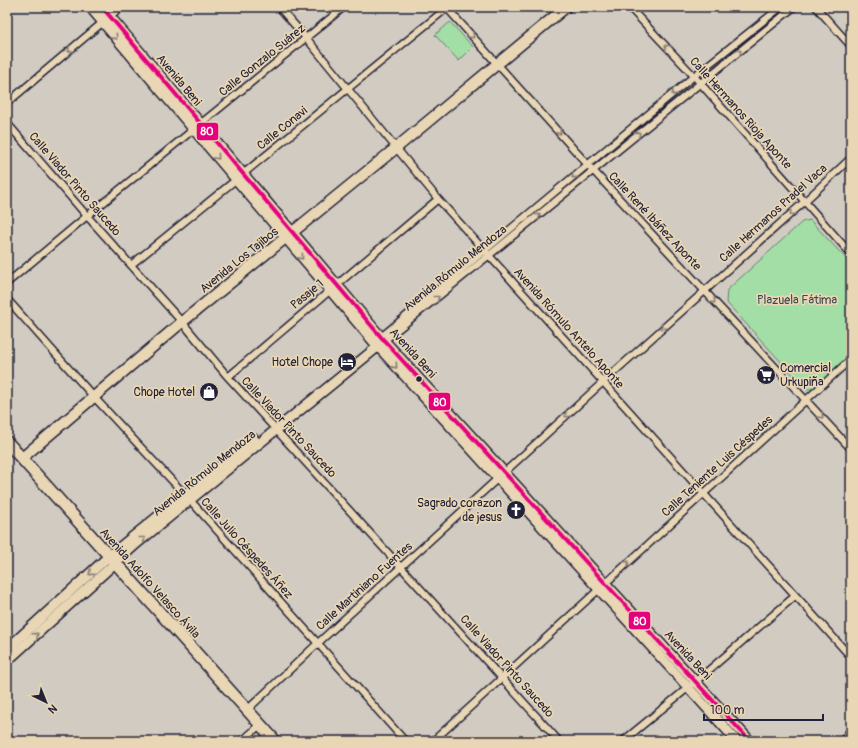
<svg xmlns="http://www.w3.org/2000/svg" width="858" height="748" viewBox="0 0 858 748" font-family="Pangolin,sans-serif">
<rect width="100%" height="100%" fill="#d1cbc1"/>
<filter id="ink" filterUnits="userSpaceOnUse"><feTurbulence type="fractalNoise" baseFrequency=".025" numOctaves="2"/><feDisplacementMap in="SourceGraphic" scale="8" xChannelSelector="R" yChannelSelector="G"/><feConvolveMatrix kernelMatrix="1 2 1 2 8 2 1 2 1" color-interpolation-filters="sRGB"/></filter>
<g filter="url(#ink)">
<!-- green -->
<path fill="#a2dea5" stroke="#628070" d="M450 22 473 47 459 61 435 35Z
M810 220 851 264V354L814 389H806L726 302 727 290 802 222Z"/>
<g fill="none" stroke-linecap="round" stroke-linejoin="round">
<defs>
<path id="street" d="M279 7 307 39 438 199 851 657
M446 7 588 165 851 449
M629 7 694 76 851 254
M816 7 851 46
M7 103 121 7
M7 123 87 216 182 322 228 377 559 741
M131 265 447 8
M7 283 87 216 344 7
M7 299 93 396 190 500 405 741
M381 337 694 76 781 7
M385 340 794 7
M228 377 438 199
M247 710 318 643 603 382 804 202 851 158
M242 741 260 725
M433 741 851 359
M623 741 695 682 795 596"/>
<path id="secondary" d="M90 7 374 342 737 741
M102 7 381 337 605 583 750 741
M7 649 109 556 254 439
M7 661 136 544 381 344"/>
<path id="primary" d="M22 458 182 322 396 148 566 7
M845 741 851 733"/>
<path id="highway" d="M7 442 275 741"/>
</defs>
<!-- street casing -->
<use href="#street" stroke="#22223b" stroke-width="9"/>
<!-- secondary casing -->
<use href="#secondary" stroke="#22223b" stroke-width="12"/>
<!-- primary casing -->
<use href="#primary" stroke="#22223b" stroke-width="13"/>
<!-- highway casing -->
<use href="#highway" stroke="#22223b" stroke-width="14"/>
<!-- street -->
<use href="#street" stroke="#e8d6b4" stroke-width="6"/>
<!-- secondary -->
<use href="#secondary" stroke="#e8d6b4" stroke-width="9"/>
<!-- primary -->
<use href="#primary" stroke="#e8d6b4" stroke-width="10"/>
<!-- highway -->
<use href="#highway" stroke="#e8d6b4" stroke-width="11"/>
<defs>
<path id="bus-1" d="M102 7 381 337 605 583 750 741"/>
</defs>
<!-- bus-1 casing -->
<use href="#bus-1" stroke="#e8d6b4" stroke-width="7"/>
<!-- bus-1 -->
<use href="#bus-1" stroke="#e5007d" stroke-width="4"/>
</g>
<!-- one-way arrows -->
<defs><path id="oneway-chevron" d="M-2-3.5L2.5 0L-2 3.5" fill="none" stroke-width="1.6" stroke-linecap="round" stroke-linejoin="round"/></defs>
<g stroke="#857c78">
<use href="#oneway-chevron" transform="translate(472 36) rotate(47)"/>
<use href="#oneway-chevron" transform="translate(115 37) rotate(50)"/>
<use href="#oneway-chevron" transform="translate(667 47) rotate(-133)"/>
<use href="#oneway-chevron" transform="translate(70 50) rotate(140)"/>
<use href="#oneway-chevron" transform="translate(739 52) rotate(-39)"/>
<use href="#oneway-chevron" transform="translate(674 93) rotate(140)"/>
<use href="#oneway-chevron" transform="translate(559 132) rotate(48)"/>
<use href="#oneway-chevron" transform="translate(638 134) rotate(-39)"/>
<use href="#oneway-chevron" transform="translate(217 157) rotate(50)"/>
<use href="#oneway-chevron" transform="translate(574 176) rotate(140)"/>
<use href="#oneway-chevron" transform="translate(792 213) rotate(138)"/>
<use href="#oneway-chevron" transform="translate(538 216) rotate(-39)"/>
<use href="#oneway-chevron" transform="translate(301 257) rotate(49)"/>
<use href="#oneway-chevron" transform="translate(437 298) rotate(-39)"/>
<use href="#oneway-chevron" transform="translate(713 301) rotate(47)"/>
<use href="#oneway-chevron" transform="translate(663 327) rotate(138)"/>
<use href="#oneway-chevron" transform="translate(395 366) rotate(48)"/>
<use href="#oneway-chevron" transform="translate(567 415) rotate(137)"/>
<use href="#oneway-chevron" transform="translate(821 416) rotate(47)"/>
<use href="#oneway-chevron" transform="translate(143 539) rotate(-39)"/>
<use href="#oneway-chevron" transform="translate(627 563) rotate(-42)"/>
<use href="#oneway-chevron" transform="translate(91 573) rotate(138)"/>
<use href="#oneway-chevron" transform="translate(36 635) rotate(-42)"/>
</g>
</g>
<!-- icons -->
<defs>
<symbol id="hotel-disc" viewBox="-11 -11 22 22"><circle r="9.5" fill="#22223b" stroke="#e8d6b4"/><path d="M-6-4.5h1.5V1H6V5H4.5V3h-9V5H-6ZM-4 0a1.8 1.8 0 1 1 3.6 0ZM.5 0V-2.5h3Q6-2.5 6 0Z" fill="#fff"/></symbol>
<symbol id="supermarket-disc" viewBox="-11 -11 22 22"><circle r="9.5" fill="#22223b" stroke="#e8d6b4"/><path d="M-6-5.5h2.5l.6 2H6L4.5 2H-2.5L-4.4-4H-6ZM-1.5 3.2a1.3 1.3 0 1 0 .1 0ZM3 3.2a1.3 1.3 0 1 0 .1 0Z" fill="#fff"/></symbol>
<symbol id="shop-disc" viewBox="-11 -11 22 22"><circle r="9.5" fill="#22223b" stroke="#e8d6b4"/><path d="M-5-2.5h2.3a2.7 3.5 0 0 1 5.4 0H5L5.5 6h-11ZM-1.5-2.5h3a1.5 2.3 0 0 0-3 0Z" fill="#fff"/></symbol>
<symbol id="church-disc" viewBox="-11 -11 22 22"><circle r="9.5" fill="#22223b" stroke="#e8d6b4"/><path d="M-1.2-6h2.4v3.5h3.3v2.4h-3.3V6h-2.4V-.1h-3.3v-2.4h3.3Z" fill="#fff"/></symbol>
</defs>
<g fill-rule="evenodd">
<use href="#hotel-disc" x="336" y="351" width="22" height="22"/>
<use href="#supermarket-disc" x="755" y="364" width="22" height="22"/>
<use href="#shop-disc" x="198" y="381" width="22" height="22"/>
<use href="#church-disc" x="505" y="499" width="22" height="22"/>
</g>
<!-- markers -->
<circle fill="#22223b" stroke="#e8d6b4" stroke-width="1.5" cx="419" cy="379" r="3.5"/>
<g text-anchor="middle" stroke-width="3.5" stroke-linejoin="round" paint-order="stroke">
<!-- street labels -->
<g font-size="12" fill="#22223b" stroke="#e8d6b4">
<text transform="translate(262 60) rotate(-39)" y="4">Calle Gonzalo Suárez</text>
<text transform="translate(179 80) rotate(50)" y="4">Avenida Beni</text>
<text transform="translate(741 113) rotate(48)" y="4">Calle Hermanos Rioja Aponte</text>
<text transform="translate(282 128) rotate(-39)" y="4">Calle Conavi</text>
<text transform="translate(75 184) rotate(49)" y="4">Calle Viador Pinto Saucedo</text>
<text transform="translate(773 213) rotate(-42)" y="4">Calle Hermanos Pradel Vaca</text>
<text transform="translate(655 221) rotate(47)" y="4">Calle René Ibáñez Aponte</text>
<text transform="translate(239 260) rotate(-39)" y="4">Avenida Los Tajibos</text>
<text transform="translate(455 268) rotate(-39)" y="4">Avenida Rómulo Mendoza</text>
<text transform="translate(307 294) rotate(-40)" y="4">Pasaje 1</text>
<text transform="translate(569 328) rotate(48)" y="4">Avenida Rómulo Antelo Aponte</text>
<text transform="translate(413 353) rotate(48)" y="4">Avenida Beni</text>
<text transform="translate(289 427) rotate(47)" y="4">Calle Viador Pinto Saucedo</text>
<text transform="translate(717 466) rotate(-42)" y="4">Calle Teniente Luis Céspedes</text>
<text transform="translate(204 473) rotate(-39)" y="4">Avenida Rómulo Mendoza</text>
<text transform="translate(247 548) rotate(48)" y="4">Calle Julio Céspedes Áñez</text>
<text transform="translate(150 583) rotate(48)" y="4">Avenida Adolfo Velasco Ávila</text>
<text transform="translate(364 586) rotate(-42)" y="4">Calle Martiniano Fuentes</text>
<text transform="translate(688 655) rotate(47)" y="4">Avenida Beni</text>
<text transform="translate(507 666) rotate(48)" y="4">Calle Viador Pinto Saucedo</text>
</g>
<!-- park labels -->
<g font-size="12" fill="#3c4850" stroke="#e8d6b4">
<text x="797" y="304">Plazuela Fátima</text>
</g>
<!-- poi labels -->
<g font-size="12" fill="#22223b" stroke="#e8d6b4" text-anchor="end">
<text x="333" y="366">Hotel Chope</text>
<text x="780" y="372" text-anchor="start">Comercial<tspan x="780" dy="14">Urkupiña</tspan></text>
<text x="195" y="396">Chope Hotel</text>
<text x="502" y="507">Sagrado corazon<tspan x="502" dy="14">de jesus</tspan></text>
</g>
</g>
<g stroke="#e8d6b4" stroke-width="1.5">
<rect x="196" y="122" width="23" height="19" rx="4" fill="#e5007d"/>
<rect x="428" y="392" width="23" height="19" rx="4" fill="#e5007d"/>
<rect x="628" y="611" width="23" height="19" rx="4" fill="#e5007d"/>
</g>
<g font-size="11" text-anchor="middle" font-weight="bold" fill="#fff">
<text x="207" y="135">80</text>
<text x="440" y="406">80</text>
<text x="640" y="625">80</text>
</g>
<!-- margin -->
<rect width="858" height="748" fill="none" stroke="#e8d6b4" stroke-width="24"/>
<rect x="12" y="12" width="834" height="724" fill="none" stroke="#22223b" stroke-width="1.5" filter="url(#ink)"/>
<!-- north arrow -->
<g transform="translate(46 702) rotate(137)" stroke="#e8d6b4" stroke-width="3" paint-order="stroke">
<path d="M0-3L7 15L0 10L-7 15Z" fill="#22223b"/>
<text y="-6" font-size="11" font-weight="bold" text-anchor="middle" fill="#22223b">N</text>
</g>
<!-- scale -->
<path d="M704 714v6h119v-6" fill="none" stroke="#22223b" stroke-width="2"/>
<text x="710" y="714" font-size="12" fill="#22223b" stroke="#e8d6b4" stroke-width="3" paint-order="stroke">100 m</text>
</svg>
